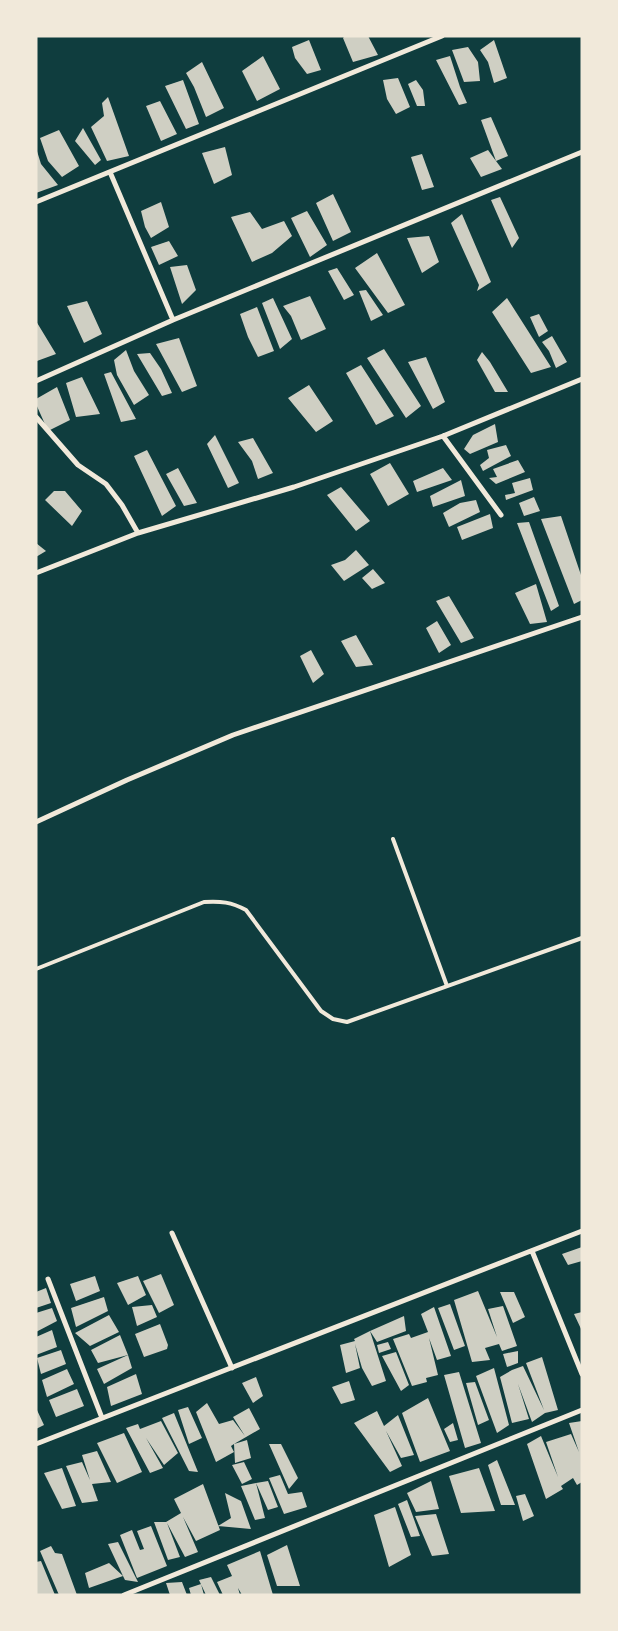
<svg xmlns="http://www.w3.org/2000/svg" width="618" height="1631" viewBox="0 0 618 1631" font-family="'Open Sans',sans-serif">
<rect width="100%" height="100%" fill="#0f3d3e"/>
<!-- building -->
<path fill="#cfcfc3" d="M345 36H368L378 55 353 62 343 38Z
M309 40 321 70 307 74 295 58 292 47Z
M494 40 507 78 494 83 488 62 480 50Z
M468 47 478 62 480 81 464 82 452 50Z
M263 56 280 89 257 101 242 71Z
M450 56 460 87 467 103 459 105 436 60Z
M202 62 224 108 206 117 194 87 186 73Z
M398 78 410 107 396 114 387 99 383 80Z
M183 80 199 124 186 129 165 86Z
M416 80 423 90 425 106H417L408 84Z
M108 97 129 156 107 161 91 127 104 116 102 103Z
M160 101 177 134 161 141 146 106Z
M491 117 508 156 496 161 502 169 481 177 470 158 488 150 496 161 481 120Z
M83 128 101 160 95 165 75 141Z
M59 130 79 166 62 177 48 161 40 138Z
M225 147 232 175 214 184 202 153Z
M36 148 41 164 58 185 36 193Z
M422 154 434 187 422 190 411 157Z
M333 194 351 232 333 241 316 203Z
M500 197 519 238 512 248 491 200Z
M161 202 169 227 151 238 145 227 141 211Z
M307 211 327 245 310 257 291 218Z
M250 212 262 229 284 221 292 236 272 253 252 262 231 217Z
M462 214 491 282 477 291 479 285 451 223Z
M429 236 439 262 422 273 407 238Z
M169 241 178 256 159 265 151 247Z
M377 253 405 305 388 313 355 268Z
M187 265 196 290 182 304 170 267Z
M337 268 354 295 344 300 328 271Z
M366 290 383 315 371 321 359 291Z
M310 296 326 329 301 340 291 316 283 306Z
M273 298 292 339 280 349 262 303Z
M507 298 551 367 531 373 492 312Z
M87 301 102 334 84 343 67 306Z
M257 307 274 351 258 357 248 337 240 314Z
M539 314 548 331 539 337 530 317Z
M36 321 56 354 37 361 36 359Z
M552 336 567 362 556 368 549 351 542 342Z
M179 338 197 386 182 392 156 344Z
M384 349 421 406 406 418 367 358Z
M126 350 134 371 149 395 134 405 117 375 114 360Z
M482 352 490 362 508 392H495L477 360Z
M150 353 161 369 172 393 162 396 137 354Z
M426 357 445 402 433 409 408 362Z
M361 365 394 416 376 425 346 373Z
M111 372 136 419 121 422 104 374Z
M82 377 100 414 76 417 66 383Z
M309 385 333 421 316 432 288 398Z
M57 387 70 420 48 431 36 404V399Z
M495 424 498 442 470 454 464 449 473 435Z
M215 435 239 483 228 488 207 444Z
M253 438 273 473 258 479 252 461 238 442Z
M506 445 511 456 483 471 480 465 489 458 487 450Z
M147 450 176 506 162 516 134 456Z
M518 460 525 472 496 484 489 478 497 477 493 469Z
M390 463 409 494 388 506 370 474Z
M178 468 197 503 184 506 166 474Z
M443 468 452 480 417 492 413 481Z
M530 478 533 490 506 500 505 495 515 493 512 483Z
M461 480 465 496 433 507 430 496Z
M341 487 370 521 356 531 327 495Z
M54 491H65L82 511 72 526 45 500Z
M534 497 540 511 524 516 519 503Z
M476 500 480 512 449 527 443 513 460 503Z
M490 514 493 528 462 540 457 527Z
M561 516 582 578V600L574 604 541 519Z
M529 522 559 606 551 611 517 523Z
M36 543 46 551 36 557Z
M356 550 369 565 344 581 331 565 345 560Z
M373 569 385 583 372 589 362 578Z
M536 584 547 622 530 624 515 593Z
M449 596 474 638 461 643 436 601Z
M437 621 451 645 439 653 426 628Z
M356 635 373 665 356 667 341 641Z
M311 650 324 674 313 683 300 656Z
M582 1247V1261L568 1265 562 1254Z
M161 1274 174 1305 159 1313 143 1281Z
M95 1276 100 1291 76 1301 70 1284Z
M138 1276 146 1295 128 1305 117 1283Z
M46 1288 51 1303 36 1308V1292Z
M478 1291 497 1337 488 1309 503 1306 517 1346 502 1351 499 1344 485 1348 490 1360 472 1362 454 1300Z
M500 1292H514L525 1317 513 1323Z
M104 1297 108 1311 76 1327 71 1308Z
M450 1304 465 1346 454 1350 438 1308Z
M152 1305 157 1317 137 1326 132 1307Z
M434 1307 451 1356 437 1360 429 1338 438 1375 426 1378 427 1382 412 1386 393 1339 409 1334 411 1338 428 1332 421 1314Z
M52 1308 57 1321 36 1332V1313Z
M582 1312V1331L574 1314Z
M109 1315 119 1332 90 1346 75 1333Z
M404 1316 406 1331 377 1342 370 1331 386 1381 372 1386 362 1368 355 1344 360 1368 346 1373 340 1345 355 1341 354 1339 370 1331Z
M160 1324 168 1345 167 1349 144 1357 135 1334Z
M52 1330 57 1347 36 1355V1337Z
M120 1335 128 1355 98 1363 91 1350Z
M388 1342 391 1349 379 1353 377 1345Z
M61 1350 66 1364 41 1374 37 1358Z
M518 1351V1363L507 1367 503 1354Z
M396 1352 409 1385 401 1391 382 1356Z
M128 1355 132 1368 104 1384 97 1369Z
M542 1357 558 1410 545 1413 532 1422 518 1384 529 1419 512 1423 500 1377 512 1370 523 1366 544 1410 526 1363Z
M494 1368 509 1425 497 1433 476 1376Z
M67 1369 74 1384 47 1397 42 1380Z
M459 1372 481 1443 465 1448 444 1375Z
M136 1374 142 1394 111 1406 107 1387Z
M256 1377 263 1396 253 1403 242 1383Z
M349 1381 355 1400 341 1404 332 1387Z
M475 1382 489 1420 478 1425 466 1383Z
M77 1389 84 1406 56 1417 49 1400Z
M428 1398 450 1451 420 1462 402 1413Z
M207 1403 219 1424 233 1420 245 1436 233 1417 249 1408 260 1429 234 1444 247 1440 251 1458 235 1463 234 1444 231 1446 234 1452 216 1462 196 1412Z
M188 1407 202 1438 189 1444 178 1410Z
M36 1408 44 1425 36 1429Z
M377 1411 384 1426 398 1415 414 1455 401 1458 386 1431 402 1466 390 1472 354 1423Z
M174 1413 198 1472 189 1471 162 1418Z
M161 1421 178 1453 164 1465 146 1438 163 1468 150 1473 126 1428 138 1424 140 1429Z
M582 1421V1482L577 1485 573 1478 561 1486 563 1489 546 1499 527 1444 541 1436 558 1477 546 1442 571 1434 579 1452 569 1423Z
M453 1423 458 1440 450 1442 444 1429Z
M124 1433 142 1472 117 1483 97 1443Z
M269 1444H281L298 1478 289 1489Z
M97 1451 111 1482 92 1484 98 1501 82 1503 66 1466 82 1462 90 1480 82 1455Z
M497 1460 515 1505H501L488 1465Z
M244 1462 252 1479 242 1484 232 1465Z
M62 1468 76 1506 62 1509 44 1473Z
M479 1468 495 1511 461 1513 449 1476Z
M280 1475 288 1494 302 1492 307 1507 284 1514 269 1478Z
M268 1481 278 1507 268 1510 256 1483 265 1518 255 1520 241 1486 256 1483Z
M431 1481 439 1509 416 1512 407 1493Z
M203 1484 220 1530 196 1541 183 1517 198 1552 185 1557 167 1523 180 1557 168 1560 154 1522H166L181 1513 174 1499Z
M225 1493 241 1501 251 1529 218 1526 231 1518Z
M525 1494 534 1516 523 1521 516 1496Z
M407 1500 420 1536 411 1537 398 1504Z
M395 1507 411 1555 389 1567 374 1515Z
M436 1514 449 1554 432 1556 415 1516Z
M151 1526 167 1566 137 1578 120 1535 132 1530 140 1550 144 1549 137 1531Z
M118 1542 138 1582 125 1580 123 1576 89 1588 85 1573 109 1563 123 1576 108 1544Z
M287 1545 300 1586H277L267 1555Z
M51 1546 55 1553 62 1554 77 1595H59L40 1551Z
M260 1551 273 1595H242L238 1588 240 1595H223L217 1582 232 1576 227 1565Z
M41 1561 55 1595H36V1562Z
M211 1577 220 1595H206L199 1580Z
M182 1582 187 1595H170L166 1583Z
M201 1584 204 1595H191L189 1588Z"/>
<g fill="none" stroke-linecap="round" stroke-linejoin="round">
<!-- service -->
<path stroke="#f1e9da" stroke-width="4" d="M393 839 447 986
M36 969 204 902C221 901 231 902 246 910L321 1011 333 1019 347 1022 582 938"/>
<!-- minor -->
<path stroke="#f1e9da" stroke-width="5" d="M110 172 173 320
M36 202 442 36
M36 381 173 320 582 152
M36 417 78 465 106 484 122 505 138 533
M443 436 501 515
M36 573 138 533 294 487 443 436 582 379
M36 822 127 780 233 735 582 617
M172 1233 232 1368
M532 1251 582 1374
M48 1279 102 1418
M36 1444 582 1231
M124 1595 582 1410"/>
</g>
<!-- border -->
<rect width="618" height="1631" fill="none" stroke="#f1e9da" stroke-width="75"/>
</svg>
